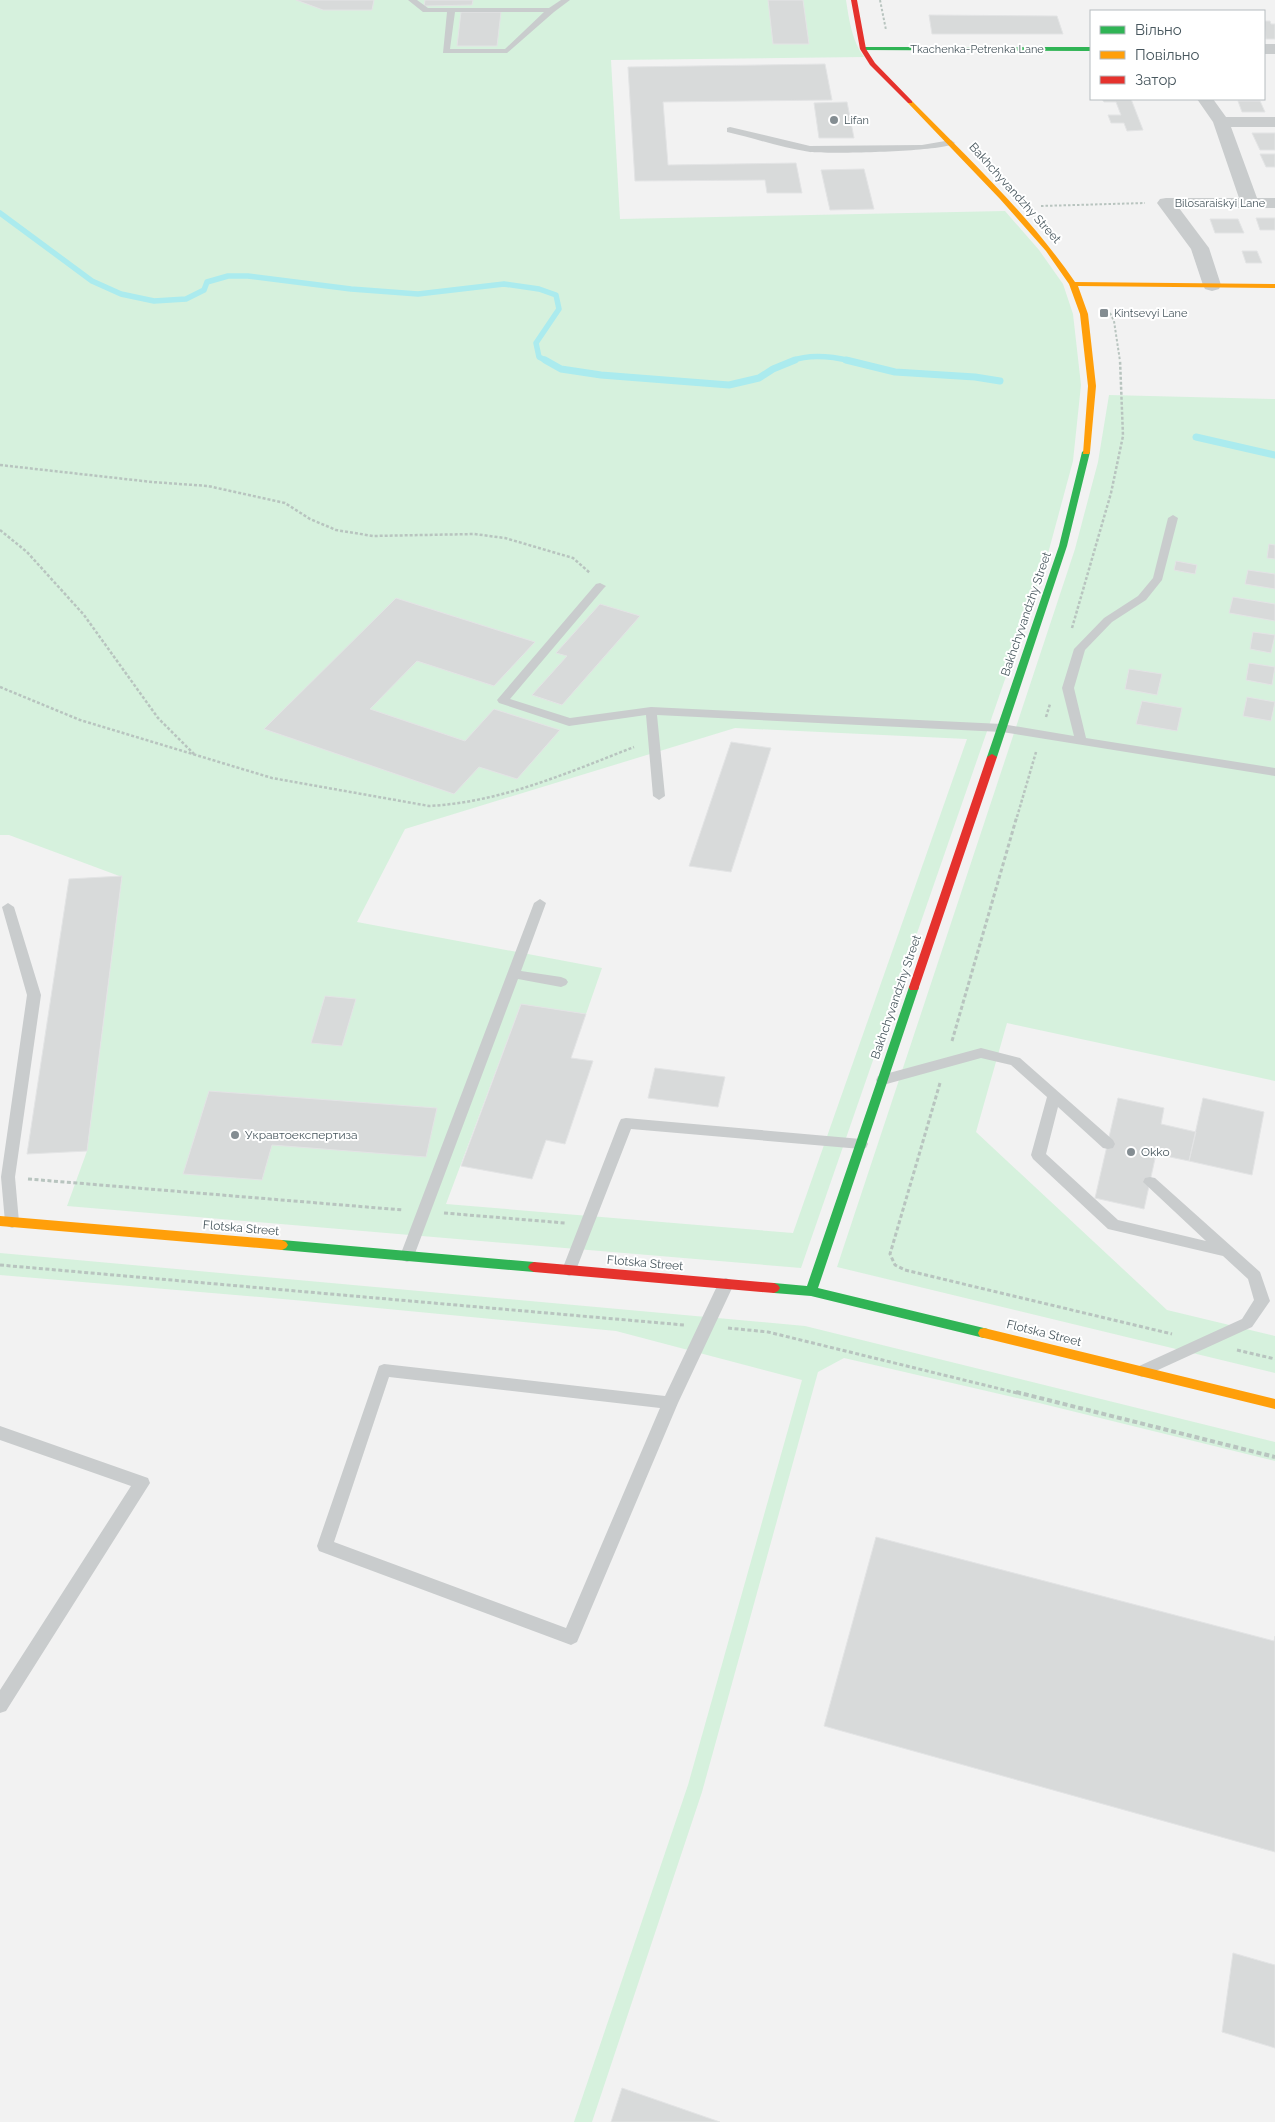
<svg xmlns="http://www.w3.org/2000/svg" width="1275" height="2122" viewBox="0 0 1275 2122" font-family="Raleway,sans-serif">
<rect width="100%" height="100%" fill="#f2f2f2"/>
<!-- green -->
<path fill="#d6f1dd" fill-rule="evenodd" d="M0 0H296L323 10 372 9 374 0H846C849 20 852 41 864 57L611 60 620 219 1005 211 1039 250 1063 284 1073 314 1081 385 1073 461 1046 561 801 1268 67 1206 87 1151 122 877 9 835H0ZM735 728 967 739 793 1233 446 1204 521 1004 586 1014 602 968 357 922 405 829Z
M1109 395 1275 399V1081L1007 1023 976 1132 1167 1310 1275 1336V1373L837 1267 1075 549 1098 462Z
M0 1253 805 1326 1275 1442V1461L1039 1403 844 1358 818 1372 702 1792 592 2122H574L688 1785 802 1380 616 1331 294 1300 0 1275Z"/>
<g fill="none" stroke-linecap="round" stroke-linejoin="round">
<!-- stream-far1 -->
<path stroke="#abebee" stroke-width="5.5" d="M0 213 92 281 121 294 154 301 186 299 204 290 207 282 228 276H248L351 289 418 294 504 284 539 289 556 295 559 309 536 343 539 357 547 361
M792 361C809 354 834 357 851 361"/>
<!-- stream -->
<path stroke="#abebee" stroke-width="7" d="M545 360 561 369 601 375 729 385 759 378 773 369 795 360
M846 360 895 372 975 377 1000 381
M1196 437 1275 455"/>
</g>
<!-- building -->
<path fill="#d8dada" stroke="#e3e4e5" d="M296 0H374L372 10H323Z
M425 0H473L472 5 424 6Z
M768 0H803L809 44H773Z
M461 12H501L497 46H457Z
M929 15 1057 16 1063 34H932Z
M1264 21H1270L1271 24H1275V39H1266Z
M825 64 832 100 663 102 668 165 796 163 802 193H767L765 180 635 181 628 67Z
M1102 99H1131L1143 130 1127 131 1124 123H1111L1108 115H1121L1116 102H1104Z
M1238 101H1260L1265 112H1242Z
M847 102 854 138H819L814 103Z
M1252 133H1275V150H1260Z
M1260 154H1275V167H1266Z
M864 169 874 209 830 210 821 170Z
M1256 218H1275V230H1260Z
M1210 219H1238L1244 233H1215Z
M1242 251H1257L1262 263H1246Z
M1269 544 1275 545V559L1267 558Z
M1176 561 1197 565 1195 574 1174 570Z
M1248 570 1275 574V589L1245 584Z
M1233 597 1275 604V621L1229 613Z
M396 598 535 642 494 686 417 661 370 709 465 741 494 709 560 730 517 779 479 767 454 794 264 729Z
M600 604 640 616 562 705 532 695 567 656 556 653Z
M1253 632 1275 635 1271 653 1250 649Z
M1249 663 1275 667 1272 685 1246 680Z
M1129 669 1162 674 1157 695 1125 689Z
M1247 697 1275 702 1271 721 1243 716Z
M1142 701 1182 708 1177 731 1136 724Z
M731 742 771 748 731 872 689 866Z
M122 876 87 1151 27 1154 69 879Z
M325 996 356 999 342 1046 311 1043Z
M521 1004 586 1014 571 1058 593 1061 565 1144 546 1140 532 1179 461 1166Z
M655 1068 725 1077 718 1107 648 1098Z
M209 1091 437 1108 426 1157 272 1145 262 1180 183 1174Z
M1118 1098 1164 1108 1161 1124 1196 1132 1189 1161 1156 1154 1144 1209 1095 1198Z
M1203 1098 1264 1112 1252 1175 1189 1161Z
M876 1537 1274 1641 1275 1636V1852L824 1726Z
M1233 1953 1275 1965V2048L1222 2032Z
M622 2088 720 2122H611Z"/>
<g fill="none" stroke-linecap="round" stroke-linejoin="round">
<!-- path-far3 -->
<path stroke="#b8c4bf" stroke-width="2" stroke-dasharray="2.5 2" stroke-linecap="butt" d="M880 0 886 30
M1041 206 1145 203
M1110 313 1114 321 1120 361"/>
<!-- path-far2 -->
<path stroke="#b8c4bf" stroke-width="2.5" stroke-dasharray="3 2" stroke-linecap="butt" d="M0 465 152 482 208 486 285 503 310 519 336 530 373 536 474 534 505 538 573 558 590 573
M0 530 27 552 84 615 158 718 194 754
M1072 628 1111 493 1123 436 1120 360
M0 687 80 720 272 778 429 806C502 802 567 773 634 747
M1046 717 1050 704
M1017 817 1036 752"/>
<!-- path-far1 -->
<path stroke="#b8c4bf" stroke-width="3" stroke-dasharray="4 2.5" stroke-linecap="butt" d="M952 1041 1017 816
M940 1083 890 1254 895 1265 905 1270 1172 1334
M28 1179 403 1210
M444 1213 565 1223
M0 1265 684 1325
M728 1328 768 1332 1021 1394
M1237 1350 1275 1359"/>
<!-- path -->
<path stroke="#b8c4bf" stroke-width="4" stroke-dasharray="5 3" stroke-linecap="butt" d="M1016 1392 1275 1457"/>
<!-- lane -->
<path fill="#c9cccd" fill-rule="evenodd" d="M408 0H417L428 8H549L561 0H570L554 12 507 53H443L447 12H423ZM455 12H544L505 49H450Z
M730 127 810 146 922 145 951 140 955 143C943 152 830 154 810 152 782 148 754 138 727 132V128Z
M1173 515 1178 518 1162 580 1146 600 1112 622 1085 650 1074 688 1086 738 1275 768V776L1002 732 657 715 665 796 659 800 653 796 646 715 569 726 499 703 497 700 596 584 600 583 606 586 604 588 510 699 570 718 651 707 1002 724 1074 736 1062 688 1074 649 1104 618 1138 596 1153 578 1168 518Z
M540 899 546 903 521 971 561 977 566 979 568 982 566 985 561 987 518 979 414 1256 412 1260 407 1262 402 1260 400 1256 534 903Z
M8 903 14 907 41 995 15 1177 19 1222 17 1226 12 1228 7 1226 5 1222 1 1177 27 995 2 907Z
M981 1048 1020 1058 1113 1140 1115 1144 1113 1148 1108 1149 1103 1148 1058 1107 1046 1154 1118 1220 1206 1241 1143 1182 1145 1178 1150 1177 1155 1178 1260 1272 1270 1301 1252 1327 1147 1375 1142 1377 1137 1375 1134 1371 1137 1367 1242 1319 1254 1300 1248 1279 1223 1256 1108 1229 1033 1159 1031 1155 1047 1097 1011 1065 981 1058 883 1085 878 1084 876 1080 878 1076Z
M626 1118 861 1139 866 1140 868 1144 866 1148 861 1149 631 1129 576 1270 574 1274 569 1276 564 1274 562 1270 619 1123 621 1119Z
M726 1278 731 1280 734 1284 678 1403 577 1642 571 1645 319 1551 317 1546 379 1366 384 1364 665 1396 718 1284 721 1280ZM389 1377 660 1408 566 1628 334 1542Z
M0 1426 148 1478 150 1483 6 1711 0 1713V1690L131 1486 0 1440Z"/>
<!-- street -->
<path fill="#c9cccd" fill-rule="evenodd" d="M1264 44H1275V54H1264Z
M1197 99H1213L1226 117H1275V127H1231L1257 198H1275V208H1179L1209 248 1221 285 1219 289 1212 291 1205 289 1203 285 1191 249 1157 203 1160 199 1166 198H1239L1213 122Z"/>
<!-- fast -->
<path fill="#30b455" fill-rule="evenodd" d="M863 47H1091V51L861 50V48Z
M1086 449 1090 452 1067 546 997 757 992 760 989 759 987 757 1059 546 1082 452Z
M914 983 919 987 818 1288 988 1329 990 1333 988 1337 984 1338 811 1296 774 1293 770 1291 768 1288 770 1285 774 1283 807 1286 909 987Z
M282 1240 534 1262 538 1264 540 1267 538 1270 534 1272 282 1250 278 1248 276 1245 278 1242Z"/>
<!-- slow -->
<path fill="#ff9f0a" fill-rule="evenodd" d="M908 101H912C969 159 1029 215 1075 282L1275 284V288L1078 286 1088 314 1096 386 1090 452 1089 454H1083L1088 386 1080 314 1069 284 1046 251 1000 199 908 103Z
M0 1216 282 1240 286 1242 288 1245 286 1248 282 1250 0 1226Z
M984 1328 1275 1399V1409L984 1338 980 1337 978 1333 980 1329Z"/>
<!-- jam -->
<path fill="#e5322d" fill-rule="evenodd" d="M851 0H857L866 49 875 63 912 101V103H908L870 65 860 49Z
M992 754 997 757 919 987 918 990H910L909 987 987 757Z
M534 1262 774 1283 778 1285 780 1288 778 1291 774 1293 534 1272 530 1270 528 1267 530 1264Z"/>
</g>
<!-- markers -->
<g fill="#848d92" stroke="#fff" stroke-width="2">
<circle cx="834" cy="120" r="5"/>
<rect x="1099" y="308" width="10" height="10" rx="2.5"/>
<circle cx="235" cy="1135" r="5"/>
<circle cx="1131" cy="1152" r="5"/>
</g>
<g text-anchor="middle" stroke-width="4" stroke-linejoin="round" paint-order="stroke">
<!-- far-street labels -->
<g font-size="11" fill="#48575e" stroke="#fff">
<text x="977" y="53">Tkachenka-Petrenka Lane</text>
<text x="1220" y="207">Bilosaraiskyi Lane</text>
</g>
<!-- far-poi labels -->
<g font-size="11" fill="#48575e" stroke="#fff" text-anchor="start">
<text x="844" y="124">Lifan</text>
<text x="1114" y="317">Kintsevyi Lane</text>
</g>
<!-- street labels -->
<g font-size="12" fill="#48575e" stroke="#fff">
<text transform="translate(1015 193) rotate(48)" y="4">Bakhchyvandzhy Street</text>
<text transform="translate(1026 614) rotate(-71)" y="4">Bakhchyvandzhy Street</text>
<text transform="translate(896 997) rotate(-71)" y="4">Bakhchyvandzhy Street</text>
<text transform="translate(241 1228) rotate(5)" y="4">Flotska Street</text>
<text transform="translate(645 1263) rotate(5)" y="4">Flotska Street</text>
<text transform="translate(1044 1333) rotate(14)" y="4">Flotska Street</text>
</g>
<!-- poi labels -->
<g font-size="12" fill="#48575e" stroke="#fff" text-anchor="start">
<text x="245" y="1139">Укравтоекспертиза</text>
<text x="1141" y="1156">Okko</text>
</g>
</g>
<!-- legend -->
<rect x="1090" y="10" width="175" height="90" fill="#ffffff" stroke="#b6bcbf"/>
<rect x="1100" y="26" width="25" height="8" fill="#30b455" stroke="#b6bcbf"/>
<text x="1135" y="35" font-size="15" fill="#48575e">Вільно</text>
<rect x="1100" y="51" width="25" height="8" fill="#ff9f0a" stroke="#b6bcbf"/>
<text x="1135" y="60" font-size="15" fill="#48575e">Повільно</text>
<rect x="1100" y="76" width="25" height="8" fill="#e5322d" stroke="#b6bcbf"/>
<text x="1135" y="85" font-size="15" fill="#48575e">Затор</text>
</svg>
